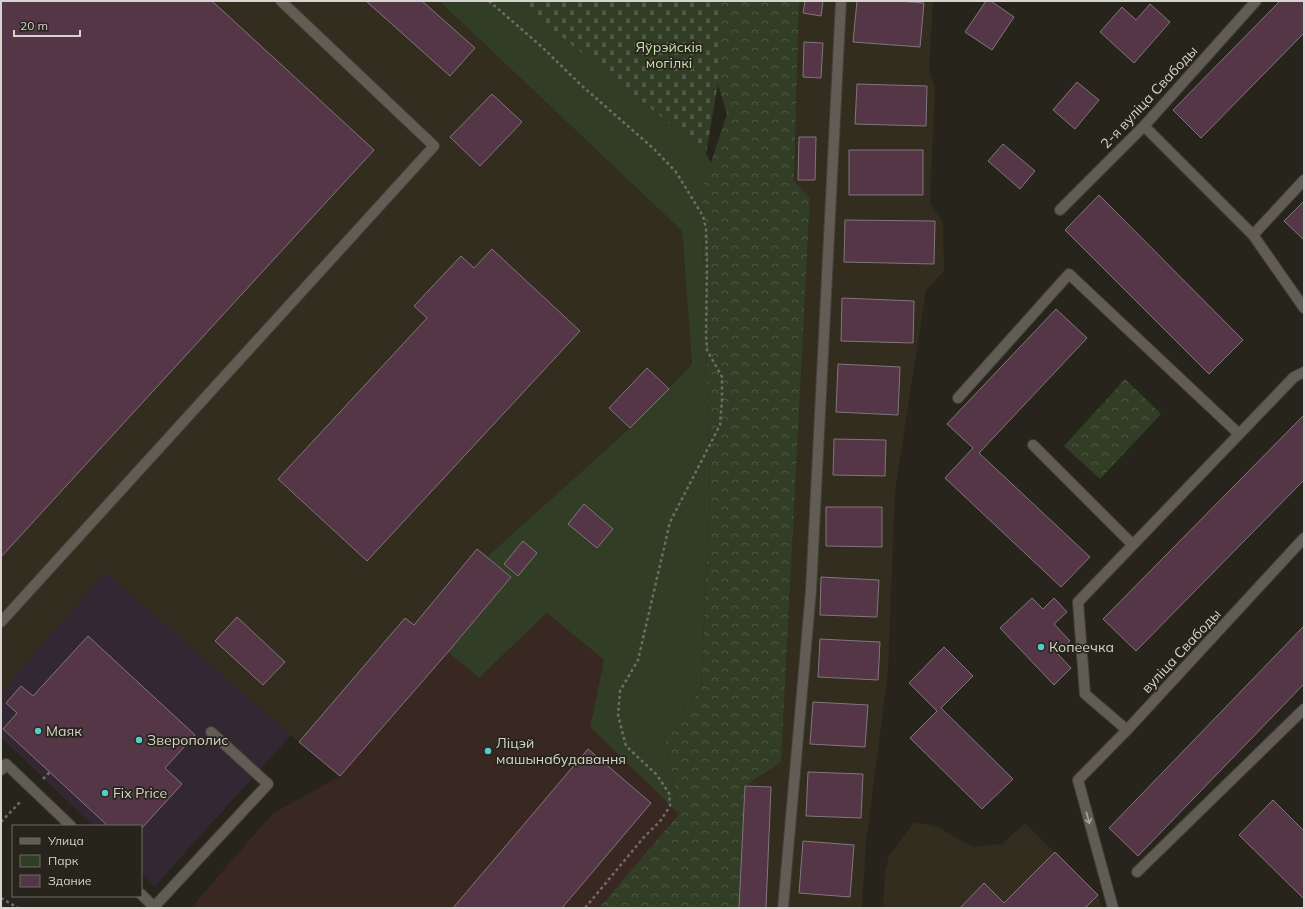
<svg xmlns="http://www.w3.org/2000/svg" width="1305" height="909" viewBox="0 0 1305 909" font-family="Mulish,sans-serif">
<defs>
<pattern id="forest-crowns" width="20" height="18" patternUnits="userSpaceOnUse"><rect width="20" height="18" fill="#323d26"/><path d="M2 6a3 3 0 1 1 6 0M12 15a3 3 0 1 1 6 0" fill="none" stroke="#4f5844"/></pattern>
<pattern id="cemetery-stones" width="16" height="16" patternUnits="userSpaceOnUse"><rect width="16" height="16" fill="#323d26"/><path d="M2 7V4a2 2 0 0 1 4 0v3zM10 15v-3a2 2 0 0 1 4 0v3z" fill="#4f5844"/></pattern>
</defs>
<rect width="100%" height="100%" fill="#27241c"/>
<!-- commercial -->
<path fill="#342734" d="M105 572 291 735 155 886 141 872V826H93L1 737V692Z"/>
<!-- built -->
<path fill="#322d1e" d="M1 1H439L682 231 692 364 630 428 488 557 511 577 448 652 340 776 299 742 105 572 1 692Z
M799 1H933L929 71 935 87 930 204 943 222 944 271 926 290 895 491 888 672 866 843 862 908H739L745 786 781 761 810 198 794 181Z
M914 822 937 827 973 847 1002 844 1025 823 1098 895 1102 908H883L885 872 889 856Z"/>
<!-- education -->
<path fill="#392722" d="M547 613 604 660 590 727 679 814 599 908H191L272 814 340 776 448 652 479 678Z"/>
<!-- green -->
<path fill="#323d26" d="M439 1H517L706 153 711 163 702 191 710 495 701 688 665 738 679 814 590 727 604 660 547 613 479 678 448 652 511 577 487 557 630 428 692 364 682 231Z"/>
<!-- forest -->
<path fill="url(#forest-crowns)" d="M704 1H799L794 181 810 198 781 762 745 786 739 908H599L679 814 665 738 701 688 710 495 702 190 727 114 707 50Z
M1125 379 1161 414 1100 479 1064 446Z"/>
<!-- cemetery -->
<path fill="url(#cemetery-stones)" d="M517 1H720L722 60 706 153Z"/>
<!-- building -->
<path fill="#553646" stroke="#81767b" d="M1 1H212L374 150 1 557Z
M366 1H422L475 48 450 76Z
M805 1H823L821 16 803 13Z
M857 1H898L924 3 920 47 853 42Z
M986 1H991L1014 17 992 50 965 32Z
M1280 1H1304V33L1201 138 1173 110Z
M1150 4 1170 22 1134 63 1100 32 1122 7 1136 20Z
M804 42 823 43 821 78 803 77Z
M1077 82 1099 100 1075 129 1053 110Z
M857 84 927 86 926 126 855 124Z
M492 94 522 122 480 166 450 137Z
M799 137H816L815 180H798Z
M1003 144 1035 171 1020 189 988 161Z
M849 150H923V195H849Z
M1099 195 1243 340 1209 374 1065 230Z
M1304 201V240L1284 221Z
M845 220 935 221 934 264 844 262Z
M492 249 580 331 367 561 278 479 427 318 414 306 461 256 474 268Z
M842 298 914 301 913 343 841 341Z
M1056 309 1087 338 979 453 1090 557 1061 587 945 478 973 448 947 424Z
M838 364 900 367 898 415 836 412Z
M647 368 669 389 630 428 609 408Z
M1304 415V480L1136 651 1103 619Z
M834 439 886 440 885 476 833 475Z
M584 504 613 529 597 548 568 524Z
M826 507H882V547L826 546Z
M523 541 537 553 518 576 504 564Z
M477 549 511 577 448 652 340 776 299 742 405 618 414 625Z
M821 577 879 580 877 617 820 615Z
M1032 598 1043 609 1054 598 1067 612 1054 624 1070 641 1057 653 1071 668 1054 685 1000 628Z
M237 617 285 662 263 685 215 641Z
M1304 626V684L1138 856 1109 828Z
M88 636 195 735 165 768 182 784 141 829V826H108L3 729 17 713 6 703 21 686 33 696Z
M820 639 880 642 878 680 818 677Z
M944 647 973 676 941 708 1013 779 982 809 910 738 937 711 909 683Z
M813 702 868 705 865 747 810 744Z
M588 749 651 803 562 908H453Z
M808 772 863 774 861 818 806 816Z
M745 786 771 787 766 908H739Z
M1273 800 1304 831V899L1239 835Z
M803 841 854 845 850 897 799 893Z
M1055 852 1098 895 1085 908H960L984 883 1004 903Z"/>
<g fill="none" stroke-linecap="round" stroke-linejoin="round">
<defs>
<path id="minor" d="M1144 126 1253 235 1304 308
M1060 210 1144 126 1256 1
M1253 235 1304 180
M958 398 1069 274 1239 434
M1033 445 1133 545
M1 622 434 146 281 1
M1127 730 1085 694 1078 602 1294 377 1304 372
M1 770 6 764 71 826
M1137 872 1304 709
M141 894 154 907 152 908
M154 907 268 784 211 732
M783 908 811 590 841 1
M1113 908 1078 780 1127 730 1304 538"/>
</defs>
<!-- minor casing -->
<use href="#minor" stroke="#43413a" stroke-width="12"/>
<!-- path -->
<path stroke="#6f6d66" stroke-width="2.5" stroke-dasharray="3 3" stroke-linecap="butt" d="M489 1 542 47 581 85 654 149 676 172 703 216 706 229 707 263 706 335 707 350 722 377V400L720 425 670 522 638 660 620 691 618 715 626 746 656 774 669 793 670 806 661 820 644 837 585 908
M43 779 50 772
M1 822 21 801
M1 898 18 908"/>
<!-- minor -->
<use href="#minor" stroke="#615d54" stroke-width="10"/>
</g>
<!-- one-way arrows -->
<defs><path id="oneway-shaft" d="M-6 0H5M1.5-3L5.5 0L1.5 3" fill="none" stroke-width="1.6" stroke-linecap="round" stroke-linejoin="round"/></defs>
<use stroke="#a7a49d" href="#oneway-shaft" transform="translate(1088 818) rotate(75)"/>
<!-- markers -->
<g fill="#53cdca" stroke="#27241c" stroke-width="1.5">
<circle cx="1041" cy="647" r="4"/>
<circle cx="38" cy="731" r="4"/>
<circle cx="139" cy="740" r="4"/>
<circle cx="488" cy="751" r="4"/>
<circle cx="105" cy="793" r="4"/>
</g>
<g text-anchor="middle" stroke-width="3.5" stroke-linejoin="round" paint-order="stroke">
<!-- park labels -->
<g font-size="14" fill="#c6e0a7" stroke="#27241c">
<text x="669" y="52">Яўрэйскія<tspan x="669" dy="16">могілкі</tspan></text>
</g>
<!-- street labels -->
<g font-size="14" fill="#d6d4ce" stroke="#27241c">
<text transform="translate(1149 97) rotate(-47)" y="5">2-я вуліца Свабоды</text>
<text transform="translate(1181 651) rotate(-47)" y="5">вуліца Свабоды</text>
</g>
<!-- poi labels -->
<g font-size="14" fill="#d6d4ce" stroke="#27241c" text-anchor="start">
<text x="1049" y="652">Копеечка</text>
<text x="46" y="736">Маяк</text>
<text x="147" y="745">Зверополис</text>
<text x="496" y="748">Ліцэй<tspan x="496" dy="16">машынабудавання</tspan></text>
<text x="113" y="798">Fix Price</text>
</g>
</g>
<!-- border -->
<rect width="1305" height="909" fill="none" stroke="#d6d4ce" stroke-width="4"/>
<!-- legend -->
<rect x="12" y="825" width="130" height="72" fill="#27241c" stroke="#6d6a63"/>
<rect x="20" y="838" width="20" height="6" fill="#615d54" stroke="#6d6a63"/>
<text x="48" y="845" font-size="12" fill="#d6d4ce">Улица</text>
<rect x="20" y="855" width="20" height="12" fill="#323d26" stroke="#6d6a63"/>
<text x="48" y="865" font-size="12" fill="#d6d4ce">Парк</text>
<rect x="20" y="875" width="20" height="12" fill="#553646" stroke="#6d6a63"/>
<text x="48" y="885" font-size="12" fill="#d6d4ce">Здание</text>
<!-- scale -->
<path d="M14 30v6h66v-6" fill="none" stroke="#d6d4ce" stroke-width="2"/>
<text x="20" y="30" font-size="12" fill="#d6d4ce" stroke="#27241c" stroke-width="3" paint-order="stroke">20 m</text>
</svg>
